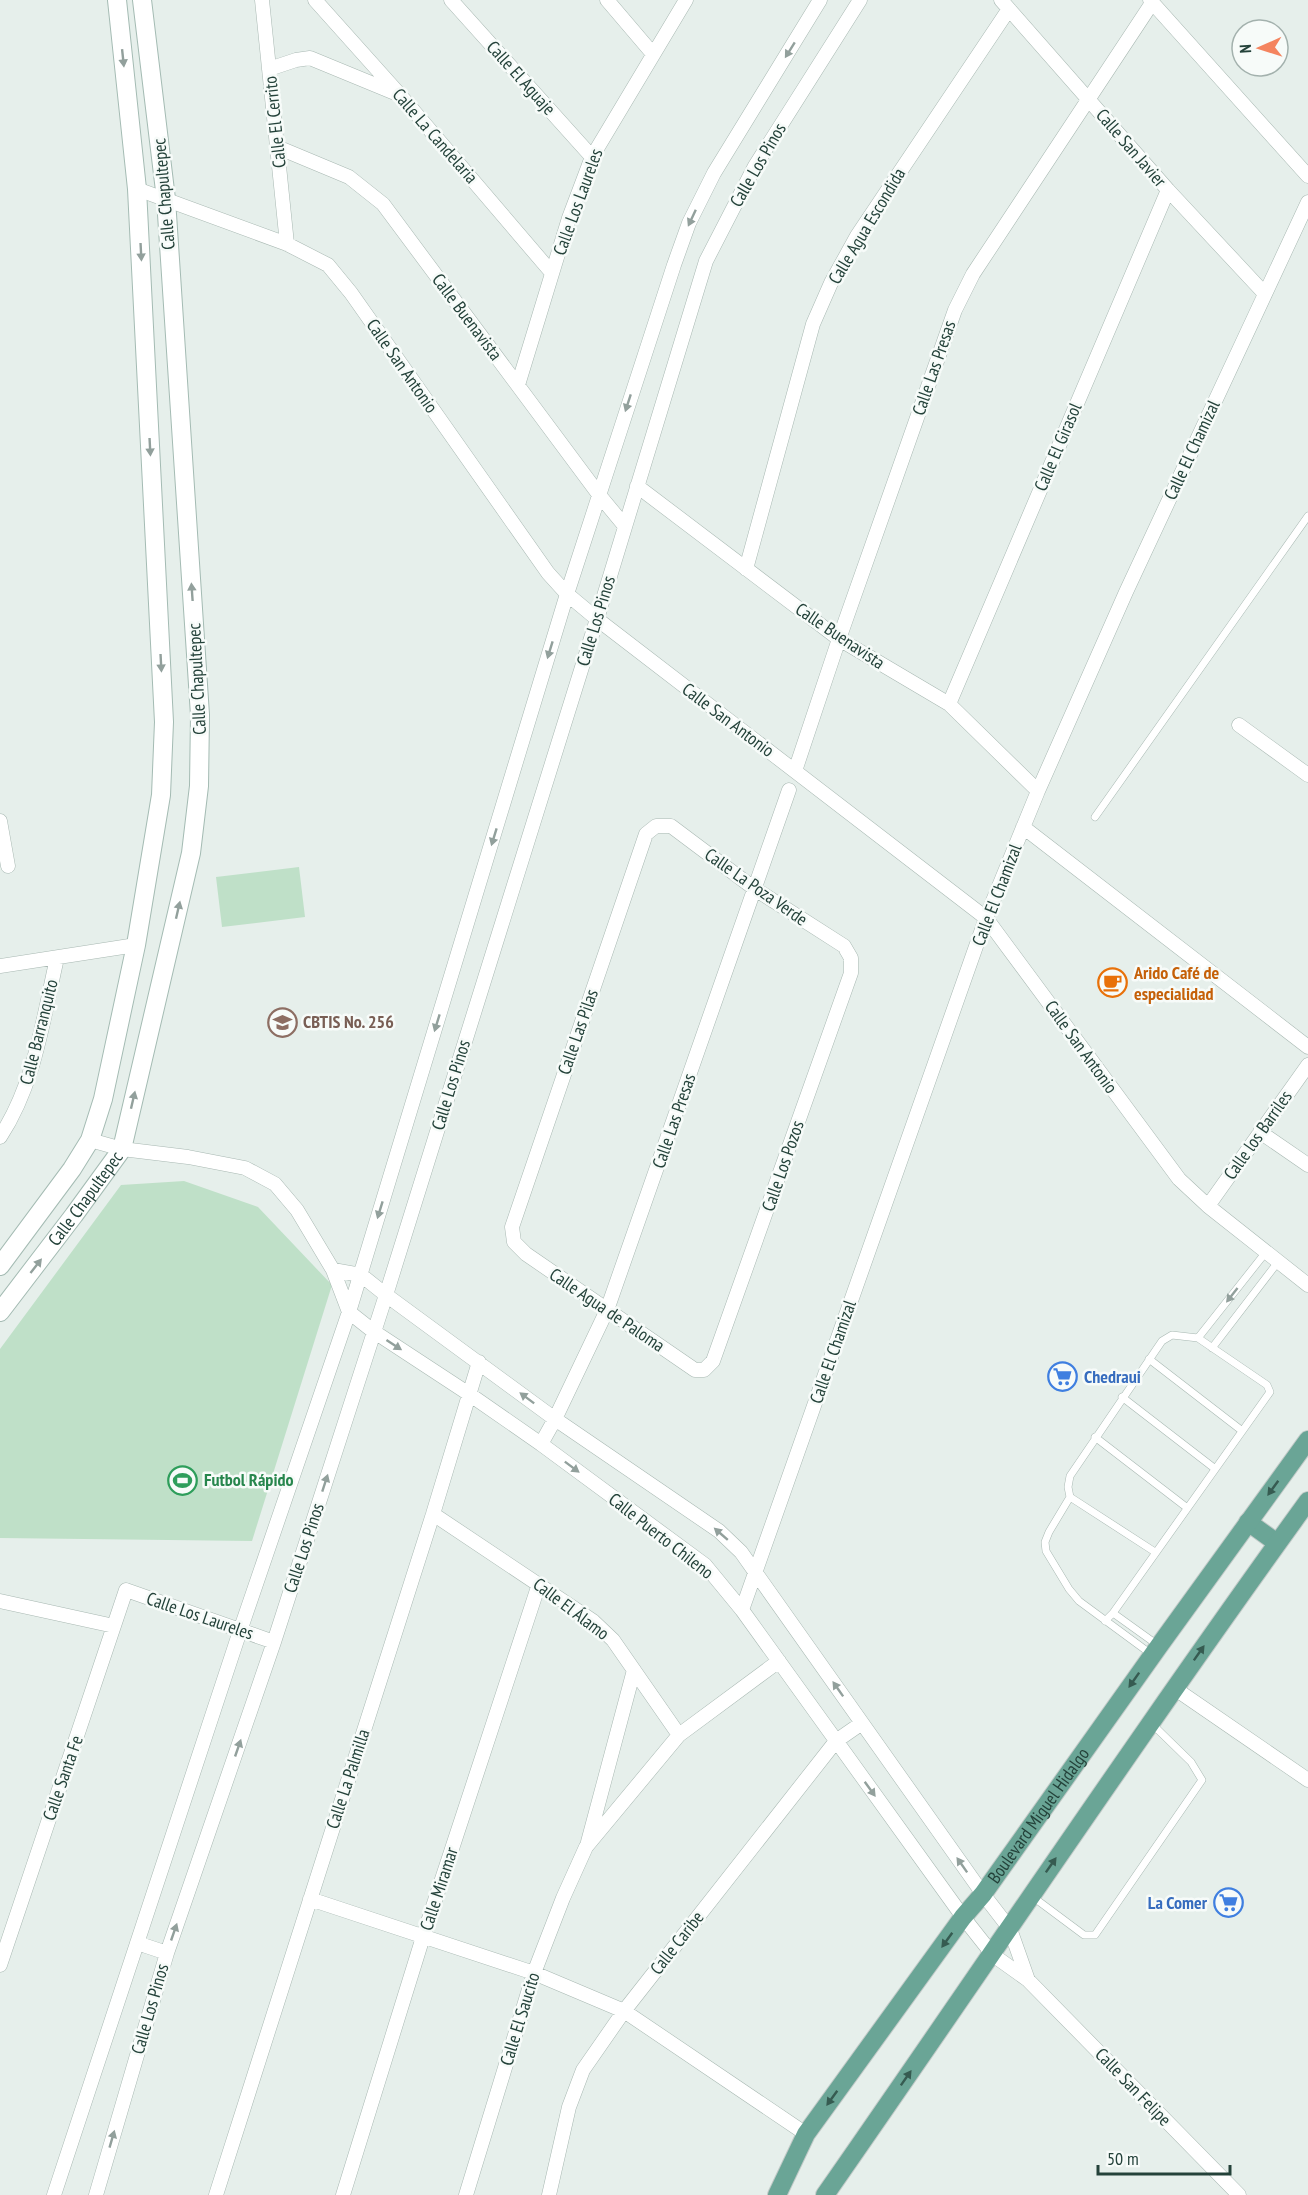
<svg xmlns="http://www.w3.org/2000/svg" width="1308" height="2195" viewBox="0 0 1308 2195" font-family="'PT Sans Narrow',sans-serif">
<rect width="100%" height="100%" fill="#e6efeb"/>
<!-- green -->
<path fill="#bfe0c8" d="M299 867 305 917 222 927 216 877Z
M184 1181 258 1207 332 1285 252 1541 0 1538V1349L121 1185Z"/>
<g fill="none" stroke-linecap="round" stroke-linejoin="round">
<defs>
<path id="lane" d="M1095 817 1308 516
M1198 1338 1266 1252
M1212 1348 1278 1262
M1149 1359 1241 1430
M1122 1397 1214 1468
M1095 1437 1186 1507
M1070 1497 1155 1552
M1113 1613 1159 1646
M1105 1621 1113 1613 1270 1392 1267 1385 1198 1338 1172 1335 1162 1341 1070 1476 1068 1487 1070 1497 1049 1532 1045 1542 1046 1551 1069 1589 1079 1601 1151 1654
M1033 1897 1084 1935H1095L1202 1780 1191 1762 1151 1723"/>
<path id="street" d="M262 0 287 244
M315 0 400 95 552 273
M451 0 592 157
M607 0 653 54
M1001 0 1168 190 1265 294
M1150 0 1308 176
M269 69 296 60 310 58 395 93
M277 147 349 177 383 204 600 496 624 525
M137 189 287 244 328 265 351 293 548 573 567 594 597 619 986 918 1179 1179 1208 1206 1308 1285
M518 385 569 218 592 157 686 0
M637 486 839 639 949 704 1038 791
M746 569 813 324 831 283 857 236 1009 9
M949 704 1168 190
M1239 725 1308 775
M795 771 839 639 955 310 973 274 1152 3
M0 821 8 866
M656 826H671L755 889 844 946 851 958V973L713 1361 704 1370H695L526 1254 514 1242 512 1227 646 834Z
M1023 827 1308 1047
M0 966 136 945
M1260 1132 1308 1165
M0 1137C35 1084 43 1019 57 958
M90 1140 122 1149 188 1157 245 1168 275 1184 297 1210 333 1270 349 1312 373 1331 469 1394 541 1444 705 1565 742 1610 963 1917 993 1955 1028 1980 1239 2195
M1208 1206 1308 1065
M333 1270 361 1275 386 1295 555 1419 719 1531 741 1552 983 1894 1010 1929 1028 1980
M541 1444 555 1419 607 1310 789 790
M433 1514 593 1621 613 1640 679 1735
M0 1601 114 1626
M742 1610 986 918 1038 791 1126 592 1308 202
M1174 1688 1308 1780
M588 1842 634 1670
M310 1899 534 1973 624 2011 806 2134
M137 1943 167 1953
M0 1965 126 1590 274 1642
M54 2195 240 1631 349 1312 567 594 674 265 689 223 714 173 820 0
M96 2195 167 1953 274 1642 386 1295 597 619 706 261 755 166 860 0
M216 2195 433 1514 479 1362
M343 2195 423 1937 539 1584
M466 2195 534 1973 563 1898 586 1847 679 1735 779 1661
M549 2195 569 2107 583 2070 624 2011 836 1741 862 1723"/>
<g id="secondary">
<path d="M0 1266 72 1169 90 1140 103 1099 136 945 161 795 164 722 137 189 117 0"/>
<path id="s1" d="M0 1312 74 1215 122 1149 191 853 199 786 200 715 166 199 142 0"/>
</g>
<g id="primary">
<path d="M1248 1522 1277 1543"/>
<path id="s2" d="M777 2195 806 2134 963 1917 983 1894 1159 1646 1308 1440"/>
<path d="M825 2195C986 1964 1143 1729 1308 1501"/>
</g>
</defs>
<!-- lane casing -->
<use href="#lane" stroke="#a8b8b2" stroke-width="8"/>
<!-- street casing -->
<use href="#street" stroke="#a8b8b2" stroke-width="15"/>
<!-- secondary casing -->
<use href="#secondary" stroke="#a4bbb3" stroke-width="20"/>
<!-- primary casing -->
<use href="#primary" stroke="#c2cac8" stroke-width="20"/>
<!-- lane -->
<use href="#lane" stroke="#fff" stroke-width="7"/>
<!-- street -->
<use href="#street" stroke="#fff" stroke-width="14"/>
<!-- secondary -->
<use href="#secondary" stroke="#fff" stroke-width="18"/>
<!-- primary -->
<use href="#primary" stroke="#6aa596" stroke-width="18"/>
</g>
<!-- one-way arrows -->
<defs><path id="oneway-solid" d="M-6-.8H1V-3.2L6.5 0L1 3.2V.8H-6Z" transform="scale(1.5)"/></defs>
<g fill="#92a09c">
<use href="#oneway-solid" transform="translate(790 50) rotate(122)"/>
<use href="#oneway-solid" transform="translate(123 58) rotate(84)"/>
<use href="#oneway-solid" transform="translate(692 218) rotate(115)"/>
<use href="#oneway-solid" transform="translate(141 252) rotate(87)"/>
<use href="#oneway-solid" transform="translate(628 403) rotate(108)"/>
<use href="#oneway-solid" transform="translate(150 447) rotate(87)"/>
<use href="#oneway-solid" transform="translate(192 592) rotate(-94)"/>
<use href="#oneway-solid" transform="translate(550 650) rotate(107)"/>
<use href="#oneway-solid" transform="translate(161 663) rotate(87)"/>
<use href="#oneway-solid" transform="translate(494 837) rotate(107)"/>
<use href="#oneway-solid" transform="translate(178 910) rotate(-77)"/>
<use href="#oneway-solid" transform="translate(437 1023) rotate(107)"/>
<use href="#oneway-solid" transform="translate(133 1100) rotate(-77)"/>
<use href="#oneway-solid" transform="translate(380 1210) rotate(107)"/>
<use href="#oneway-solid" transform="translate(36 1266) rotate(-52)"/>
<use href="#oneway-solid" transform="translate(1232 1295) rotate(128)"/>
<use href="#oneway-solid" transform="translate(394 1345) rotate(33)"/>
<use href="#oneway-solid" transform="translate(527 1398) rotate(-143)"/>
<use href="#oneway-solid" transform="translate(572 1467) rotate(37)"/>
<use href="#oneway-solid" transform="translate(325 1483) rotate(-72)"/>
<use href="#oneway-solid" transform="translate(721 1534) rotate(-139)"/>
<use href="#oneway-solid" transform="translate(838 1689) rotate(-125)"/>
<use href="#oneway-solid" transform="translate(238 1748) rotate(-71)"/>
<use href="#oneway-solid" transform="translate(870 1789) rotate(54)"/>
<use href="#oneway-solid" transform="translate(962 1865) rotate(-125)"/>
<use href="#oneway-solid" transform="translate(174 1932) rotate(-71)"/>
<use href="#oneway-solid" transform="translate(112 2139) rotate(-74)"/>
</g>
<g fill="#365b51">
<use href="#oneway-solid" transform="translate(1273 1488) rotate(126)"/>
<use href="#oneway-solid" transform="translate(1199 1653) rotate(-55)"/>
<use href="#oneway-solid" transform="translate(1134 1680) rotate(125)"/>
<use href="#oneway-solid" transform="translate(1051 1865) rotate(-55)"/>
<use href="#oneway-solid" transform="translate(947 1940) rotate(126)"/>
<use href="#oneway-solid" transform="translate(906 2078) rotate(-55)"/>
<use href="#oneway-solid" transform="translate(832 2098) rotate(126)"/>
</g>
<!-- icons -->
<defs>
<symbol id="cafe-ring" viewBox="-11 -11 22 22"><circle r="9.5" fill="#f7fbf9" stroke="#e8710a" stroke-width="1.5"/><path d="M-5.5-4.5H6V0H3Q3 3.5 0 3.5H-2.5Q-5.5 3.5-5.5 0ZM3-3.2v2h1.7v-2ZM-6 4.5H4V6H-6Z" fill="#e8710a"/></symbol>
<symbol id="university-ring" viewBox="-11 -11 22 22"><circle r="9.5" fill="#f7fbf9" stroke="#8d6e63" stroke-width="1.5"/><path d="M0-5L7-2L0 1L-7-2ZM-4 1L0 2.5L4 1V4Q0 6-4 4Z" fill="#8d6e63"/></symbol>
<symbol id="supermarket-ring" viewBox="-11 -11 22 22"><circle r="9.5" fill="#f7fbf9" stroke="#3f7fe0" stroke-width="1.5"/><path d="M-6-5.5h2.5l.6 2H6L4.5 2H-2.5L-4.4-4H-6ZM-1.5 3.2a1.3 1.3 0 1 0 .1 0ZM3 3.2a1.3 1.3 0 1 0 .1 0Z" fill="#3f7fe0"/></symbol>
<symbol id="stadium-ring" viewBox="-11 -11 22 22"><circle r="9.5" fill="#f7fbf9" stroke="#2e9e5b" stroke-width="1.5"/><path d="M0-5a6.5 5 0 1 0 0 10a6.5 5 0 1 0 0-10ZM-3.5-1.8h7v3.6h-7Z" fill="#2e9e5b"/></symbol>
</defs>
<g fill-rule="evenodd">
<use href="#cafe-ring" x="1096" y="966" width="33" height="33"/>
<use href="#university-ring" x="266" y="1006" width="33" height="33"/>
<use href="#supermarket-ring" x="1046" y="1360" width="33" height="33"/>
<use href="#stadium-ring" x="166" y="1464" width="33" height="33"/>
<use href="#supermarket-ring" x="1212" y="1886" width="33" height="33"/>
</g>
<g text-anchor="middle" stroke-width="5" stroke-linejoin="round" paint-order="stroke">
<!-- street labels -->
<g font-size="18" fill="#24423a" stroke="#f7fbf9">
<text transform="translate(521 78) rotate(48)" y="6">Calle El Aguaje</text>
<text transform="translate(275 122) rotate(-96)" y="6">Calle El Cerrito</text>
<text transform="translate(435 136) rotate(49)" y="6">Calle La Candelaria</text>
<text transform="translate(1131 148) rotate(49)" y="6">Calle San Javier</text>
<text transform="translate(758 165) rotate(-60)" y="6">Calle Los Pinos</text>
<text transform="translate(164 194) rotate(-95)" y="6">Calle Chapultepec</text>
<text transform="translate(578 202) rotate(-70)" y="6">Calle Los Laureles</text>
<text transform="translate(867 226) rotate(-59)" y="6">Calle Agua Escondida</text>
<text transform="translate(467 317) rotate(53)" y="6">Calle Buenavista</text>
<text transform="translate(402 366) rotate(55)" y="6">Calle San Antonio</text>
<text transform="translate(934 368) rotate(-71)" y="6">Calle Las Presas</text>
<text transform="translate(1058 447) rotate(-67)" y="6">Calle El Girasol</text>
<text transform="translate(1192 450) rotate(-65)" y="6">Calle El Chamizal</text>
<text transform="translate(596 621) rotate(-73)" y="6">Calle Los Pinos</text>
<text transform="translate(840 636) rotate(34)" y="6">Calle Buenavista</text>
<text transform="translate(197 679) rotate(-93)" y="6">Calle Chapultepec</text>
<text transform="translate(728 720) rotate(37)" y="6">Calle San Antonio</text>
<text transform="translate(756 887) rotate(35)" y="6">Calle La Poza Verde</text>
<text transform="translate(997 895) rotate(-69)" y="6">Calle El Chamizal</text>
<text transform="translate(39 1032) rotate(-76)" y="6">Calle Barranquito</text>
<text transform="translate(578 1032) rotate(-71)" y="6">Calle Las Pilas</text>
<text transform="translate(1081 1047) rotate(54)" y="6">Calle San Antonio</text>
<text transform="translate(451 1085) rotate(-73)" y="6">Calle Los Pinos</text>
<text transform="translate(674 1121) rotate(-71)" y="6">Calle Las Presas</text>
<text transform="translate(1258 1135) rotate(-55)" y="6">Calle los Barriles</text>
<text transform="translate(783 1166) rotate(-71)" y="6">Calle Los Pozos</text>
<text dy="6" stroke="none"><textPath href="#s1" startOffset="142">Calle Chapultepec</textPath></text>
<text transform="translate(607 1310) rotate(34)" y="6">Calle Agua de Paloma</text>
<text transform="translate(833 1352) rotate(-71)" y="6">Calle El Chamizal</text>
<text transform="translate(661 1536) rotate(38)" y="6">Calle Puerto Chileno</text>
<text transform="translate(304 1548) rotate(-72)" y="6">Calle Los Pinos</text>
<text transform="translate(571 1609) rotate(37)" y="6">Calle El Álamo</text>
<text transform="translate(200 1616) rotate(19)" y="6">Calle Los Laureles</text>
<text transform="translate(63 1778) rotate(-71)" y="6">Calle Santa Fe</text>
<text transform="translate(348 1779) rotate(-72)" y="6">Calle La Palmilla</text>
<text dy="6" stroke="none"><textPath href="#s2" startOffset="462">Boulevard Miguel Hidalgo</textPath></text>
<text transform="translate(439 1889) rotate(-72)" y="6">Calle Miramar</text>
<text transform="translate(677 1943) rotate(-52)" y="6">Calle Caribe</text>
<text transform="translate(150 2009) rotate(-74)" y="6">Calle Los Pinos</text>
<text transform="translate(520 2019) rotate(-73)" y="6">Calle El Saucito</text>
<text transform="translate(1133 2087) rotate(46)" y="6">Calle San Felipe</text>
</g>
<!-- food labels -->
<g font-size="18" font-weight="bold" fill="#c56008" stroke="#f7fbf9" text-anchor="start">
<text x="1134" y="979">Arido Café de<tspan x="1134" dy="21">especialidad</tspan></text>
</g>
<!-- education labels -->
<g font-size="18" font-weight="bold" fill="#785e54" stroke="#f7fbf9" text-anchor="start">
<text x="303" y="1028">CBTIS No. 256</text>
</g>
<!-- shop labels -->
<g font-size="18" font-weight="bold" fill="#366cbe" stroke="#f7fbf9" text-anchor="start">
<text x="1084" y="1383">Chedraui</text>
<text x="1207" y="1909" text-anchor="end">La Comer</text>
</g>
<!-- leisure labels -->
<g font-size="18" font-weight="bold" fill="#27864d" stroke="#f7fbf9" text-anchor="start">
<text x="204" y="1486">Futbol Rápido</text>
</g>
</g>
<!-- north arrow -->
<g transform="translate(1260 48) rotate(267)"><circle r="28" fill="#f7fbf9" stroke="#a3b1ad" stroke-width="1.5"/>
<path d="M0-4.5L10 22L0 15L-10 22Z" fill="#f4845f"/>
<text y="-9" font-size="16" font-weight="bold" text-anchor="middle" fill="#24423a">N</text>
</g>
<!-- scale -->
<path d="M1098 2165v9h132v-9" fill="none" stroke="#24423a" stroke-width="3"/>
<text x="1107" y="2165" font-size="18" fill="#24423a" stroke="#f7fbf9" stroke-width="4.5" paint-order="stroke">50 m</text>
</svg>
